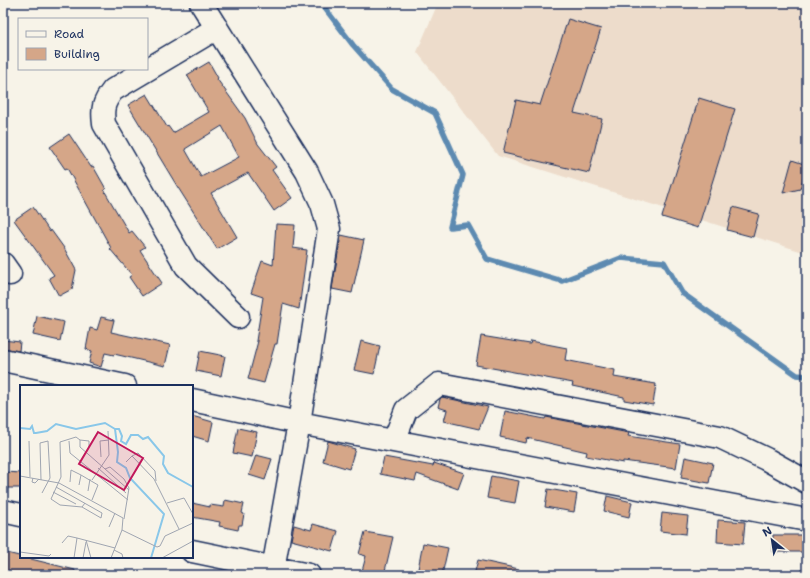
<svg xmlns="http://www.w3.org/2000/svg" width="810" height="578" viewBox="0 0 810 578" font-family="'Shantell Sans',sans-serif">
<rect width="100%" height="100%" fill="#f7f3e8"/>
<filter id="ink" filterUnits="userSpaceOnUse"><feTurbulence type="fractalNoise" baseFrequency=".025" numOctaves="2"/><feDisplacementMap in="SourceGraphic" scale="8" xChannelSelector="R" yChannelSelector="G"/><feConvolveMatrix kernelMatrix="1 2 1 2 8 2 1 2 1" color-interpolation-filters="sRGB"/></filter>
<g filter="url(#ink)">
<!-- built -->
<path fill="#eddccb" d="M438 3H807V255L803 252 498 156 417 52Z"/>
<g fill="none" stroke-linecap="round" stroke-linejoin="round">
<!-- stream -->
<path stroke="#5d8ab1" stroke-width="5.5" d="M321 3 353 45 392 89 435 113 463 175 450 227 468 225 487 259 562 281 621 258 664 262 682 293 797 375 807 376"/>
</g>
<!-- building -->
<path fill="#d5a688" stroke="#1b2f5e" fill-rule="evenodd" d="M568 19 601 29 574 113 602 119 589 173 503 153 516 100 540 105Z
M209 62 218 78 217 79 245 118 258 144 276 167 272 170 292 198 274 211 248 173 211 193 237 237 217 249 177 186 128 105 147 94 167 127 168 126 173 133 209 112 187 75ZM222 126 239 157 201 177 185 149Z
M699 98 735 109 698 228 662 217Z
M69 134 91 167 93 166 106 189 104 190 129 233 132 231 145 247 140 250 162 283 142 296 129 277 132 275 110 249 111 248 67 168 65 169 50 147Z
M792 160 807 165V166L800 189 783 193Z
M33 207 50 232 51 230 64 248 76 270 72 289 59 296 49 278 54 275 14 220Z
M733 207 759 214 753 237 727 230Z
M276 224 295 225 293 248 307 250 299 309 283 304 277 344H275L264 383 248 379 258 341H256L263 297 251 293 262 261 273 265Z
M341 235 364 240 352 293 332 289Z
M37 316 64 322 60 341 33 335Z
M101 317 114 320 111 332 170 345 165 366 114 354V355L105 353 101 367 89 363 92 351 86 349 90 328 97 330Z
M481 336 530 344 531 341 567 348 565 360 615 370 614 377 656 384 653 405 624 400V397L572 386 573 383 476 365Z
M3 340 20 342 19 351 3 348Z
M361 341 380 346 374 374 354 370Z
M200 351 225 356 221 376 196 371Z
M442 397 488 407 479 429 444 421 447 410 438 407 440 399Z
M505 411 545 419 546 417 629 433 628 436 680 444 676 468 623 461V463L586 456 587 452 527 438 526 443 500 437Z
M192 416 213 422 209 441 192 436Z
M238 428 257 432 252 457 233 453Z
M328 441 355 449 349 469 323 461Z
M256 455 272 459 265 480 249 475Z
M384 457 433 466 434 463 464 473 458 489 417 474 415 481 380 474Z
M685 457 713 463 709 483 681 478Z
M4 472 21 473V488H4Z
M491 476 519 481 515 503 487 498Z
M548 489 577 494 574 512 545 507Z
M607 496 632 502 629 517 604 511Z
M225 500 244 504 242 513 244 514 242 525H239L238 530 219 526 220 522 192 517V503L210 507V505L224 507Z
M662 513 688 516 686 534 660 531Z
M718 520 745 522 743 544 717 542Z
M313 524 338 531 332 551 291 540 294 525 311 530Z
M365 532 393 537 384 575H361L366 556 359 554Z
M773 535H803V552H773Z
M423 543 448 548 442 575H420L421 570 418 569Z
M3 552 75 570 74 575H3Z
M478 560 519 569V575H474Z"/>
<g fill="none" stroke-linecap="round" stroke-linejoin="round">
<defs>
<path id="minor" d="M201 3 307 172 322 204 329 229 299 423 272 575
M217 28 113 90C103 103 102 109 104 124L186 266 238 317
M3 264 10 274
M3 360 125 386
M192 400 299 423 807 520
M394 441 406 410 439 384 720 437 766 459 807 482
M3 511 21 515
M192 551 309 575"/>
</defs>
<!-- minor casing -->
<use href="#minor" stroke="#1b2f5e" stroke-width="25"/>
<!-- minor -->
<use href="#minor" stroke="#f7f3e8" stroke-width="22"/>
</g>
</g>
<!-- overview -->
<g transform="translate(20 385)">
<rect width="173" height="173" fill="#f7f3e8"/>
<path fill="none" stroke="#89c7e9" stroke-width="2" d="M0 43 10 44 12 41 14 48H16L27 46 36 39 56 44 85 38 95 44 98 67 97 77 106 83 110 93 144 129 131 173M95 44H99L102 51 101 56 106 59 111 50H118L123 54 128 52 144 71 143 79 148 88 173 102"/>
<path fill="none" stroke="#9fa5b1" stroke-width="1" d="M60 55V62L109 105M9 56 10 92M49 56 50 68 108 115M112 71 118 68 135 86 136 96M81 72 80 56 89 55M106 77 112 71 134 94 159 144M78 83 106 108M85 84 90 82 104 94 109 103 104 134M0 91 39 98 103 133 102 145 91 173M13 93 12 97 15 98 19 94M21 95 20 58 28 56 30 93 22 108M72 95 89 70 88 46M50 97 51 85 61 90M59 100 61 90 78 100 72 115M36 102 82 128 81 133 62 122M68 106 70 94M33 107 56 119M65 118 62 122 40 120 31 114 41 92 40 57 56 52 60 55 69 56V62M147 118 164 113 173 129M89 142 95 128M102 145 137 162 140 161 145 151 173 138M57 153 95 163M66 155 71 173M42 158 48 151 57 153 54 173M94 165 102 169 103 173M0 167 29 171 31 169M63 173 66 157M142 173 173 156"/>
<path fill="#c2185b" fill-opacity="0.15" stroke="#c2185b" stroke-width="2" d="M78 47 123 73 104 105 59 79Z"/>
<rect width="173" height="173" fill="none" stroke="#1b2f5e" stroke-width="2"/>
</g>
<!-- margin -->
<rect width="810" height="578" fill="none" stroke="#f7f3e8" stroke-width="16"/>
<rect x="8" y="8" width="794" height="562" fill="none" stroke="#1b2f5e" stroke-width="1.5" filter="url(#ink)"/>
<!-- legend -->
<rect x="18" y="18" width="130" height="52" fill="#f7f3e8" stroke="#9fa5b1"/>
<rect x="26" y="31" width="20" height="6" fill="#f7f3e8" stroke="#9fa5b1"/>
<text x="54" y="38" font-size="12" fill="#1b2f5e">Road</text>
<rect x="26" y="48" width="20" height="12" fill="#d5a688" stroke="#9fa5b1"/>
<text x="54" y="58" font-size="12" fill="#1b2f5e">Building</text>
<!-- north arrow -->
<g transform="translate(772 540) rotate(330)" stroke="#f7f3e8" stroke-width="3" paint-order="stroke">
<path d="M0-3L7 15L0 10L-7 15Z" fill="#1b2f5e"/>
<text y="-6" font-size="11" font-weight="bold" text-anchor="middle" fill="#1b2f5e">N</text>
</g>
</svg>
